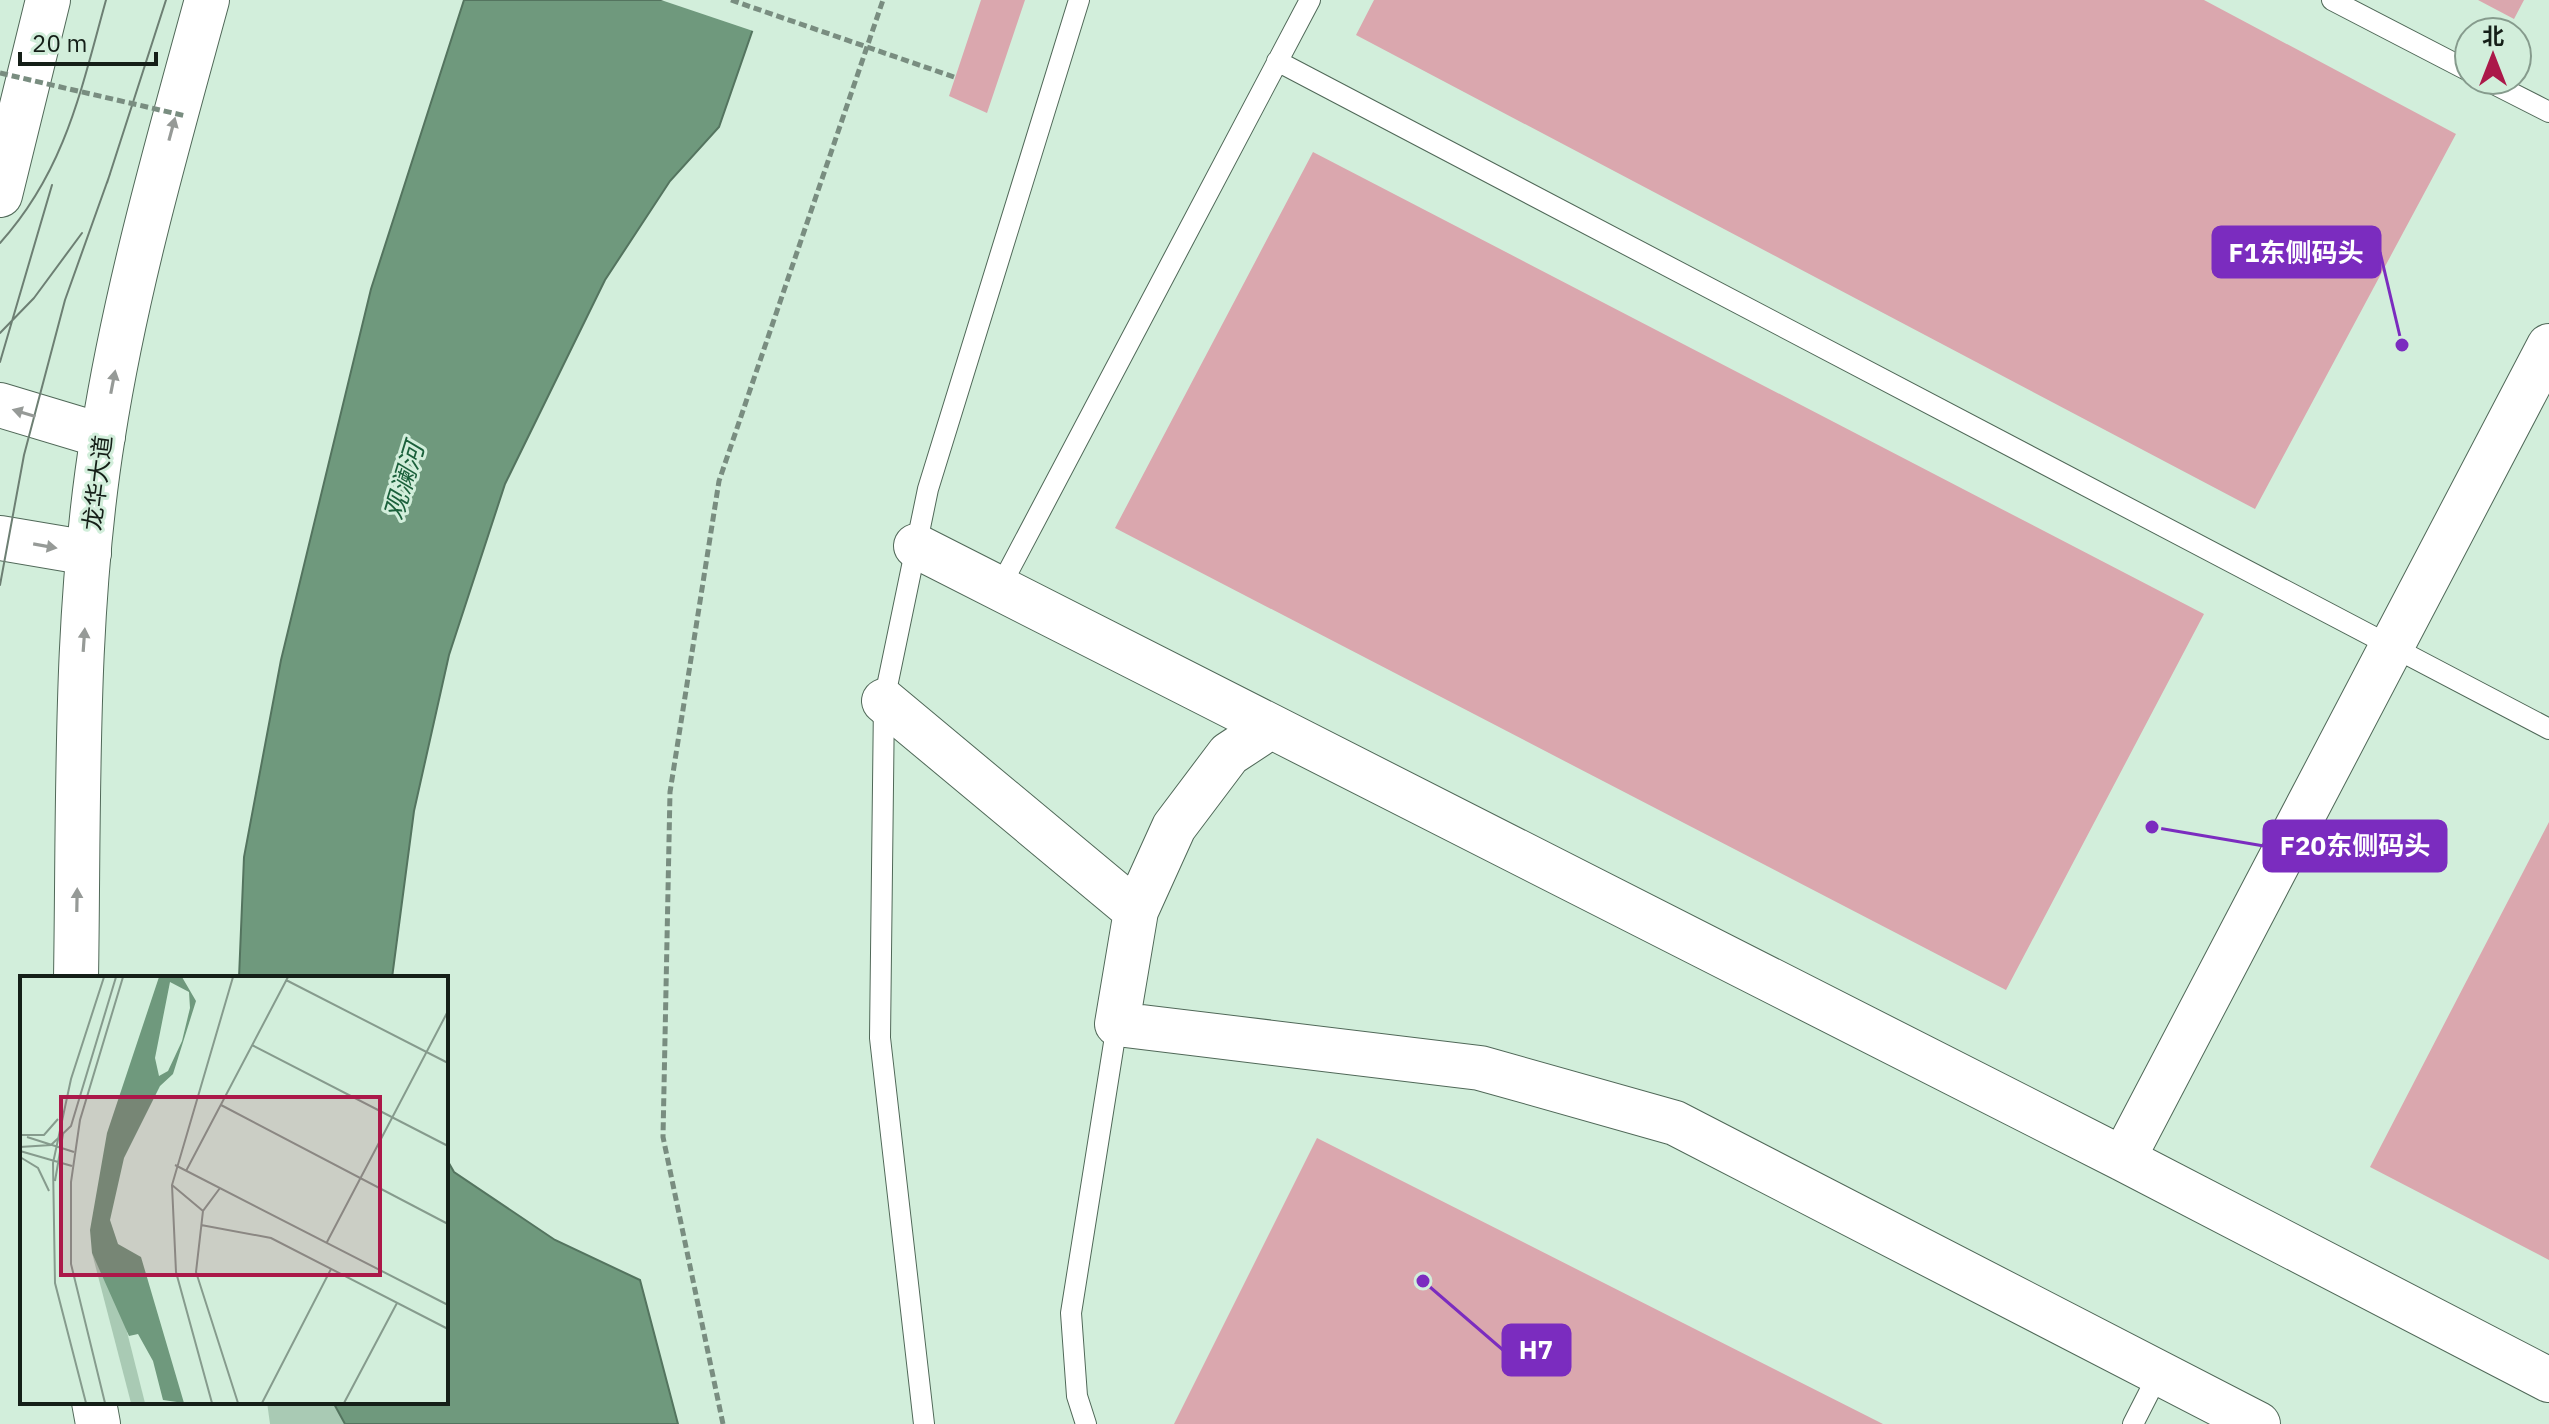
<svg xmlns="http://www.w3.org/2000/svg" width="2549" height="1424" viewBox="0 0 2549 1424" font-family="'IBM Plex Sans','Noto Sans SC',sans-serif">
<rect width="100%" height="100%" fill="#d2eedb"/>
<!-- green -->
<path fill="#a9cab4" d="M267 1402H333L345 1424H270Z"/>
<!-- water -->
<path fill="#6f997d" stroke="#54745f" stroke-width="2" d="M464 0H763L719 127 670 181 605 280 505 484 449 655 414 811 392 978H239L244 857 281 660 371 289Z
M446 1158 454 1172 555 1240 640 1280 678 1424H345L333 1402H446Z"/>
<!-- pier -->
<path fill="#d2eedb" d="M661 0H767L756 32Z"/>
<!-- building -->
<path fill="#daa7ae" d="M981 0H1025L987 113 949 96Z
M1374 0H2204L2456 134 2255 509 1356 35Z
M2478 0H2524L2514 19Z
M1313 152 2204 614 2006 990 1115 528Z
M2549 822V1260L2370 1167Z
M1317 1138 1883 1424H1174Z"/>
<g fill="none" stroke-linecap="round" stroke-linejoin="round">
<defs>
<path id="lane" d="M2332 0 2469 71
M1277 61 2549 729
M2486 80 2549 112
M999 589 1310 0
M924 1424 880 1038 884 701 928 489 1079 0
M1086 1424 1077 1396 1071 1313 1117 1024
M2133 1424 2159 1373"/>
<path id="secondary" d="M0 405 103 436
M0 538 89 553
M916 546 2123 1159 2549 1380
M884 701 1136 911
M1270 727 1229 754 1174 827 1136 911 1117 1024 1480 1068 1675 1123 2258 1424
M2123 1159 2549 346"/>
<path id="primary" d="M0 195 48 0
M76 978C79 798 74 614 103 435 126 288 168 143 207 0
M94 1402 98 1424"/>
</defs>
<!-- lane casing -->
<use href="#lane" stroke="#506858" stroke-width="22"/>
<!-- secondary casing -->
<use href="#secondary" stroke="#506858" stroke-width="46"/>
<!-- primary casing -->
<use href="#primary" stroke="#506858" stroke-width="46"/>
<!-- path -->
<path stroke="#798d80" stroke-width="5" stroke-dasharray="8 4" stroke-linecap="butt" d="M723 1424 663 1137 670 792 719 481 883 0"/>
<!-- lane -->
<use href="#lane" stroke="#fff" stroke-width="20"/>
<!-- secondary -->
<use href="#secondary" stroke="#fff" stroke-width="44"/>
<!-- primary -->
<use href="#primary" stroke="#fff" stroke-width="44"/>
<!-- tram -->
<path stroke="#6d7f73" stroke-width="2" d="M107 183 166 0
M0 243C65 171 81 90 106 0
M0 333 34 298 82 233
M0 362 52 185
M0 585 24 455 65 300 110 174"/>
<!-- path-bridge -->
<path stroke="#798d80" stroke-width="5" stroke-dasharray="8 4" stroke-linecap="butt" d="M731 0 954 77
M0 73 186 116"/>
</g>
<!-- one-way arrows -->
<defs><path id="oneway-solid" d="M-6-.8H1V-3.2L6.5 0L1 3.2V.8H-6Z" transform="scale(2)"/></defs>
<g fill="#969a97">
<use href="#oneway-solid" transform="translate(172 129) rotate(-75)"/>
<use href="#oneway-solid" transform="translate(113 382) rotate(-79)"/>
<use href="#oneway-solid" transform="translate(24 413) rotate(-163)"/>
<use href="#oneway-solid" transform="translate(45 546) rotate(10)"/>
<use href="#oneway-solid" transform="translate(84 640) rotate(-86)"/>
<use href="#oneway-solid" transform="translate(77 900) rotate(-89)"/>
</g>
<g text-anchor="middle" stroke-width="6" stroke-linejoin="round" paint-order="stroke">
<!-- street labels -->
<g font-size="24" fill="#151f18" stroke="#d2eedb">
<text transform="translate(98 483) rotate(-83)" y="8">龙华大道</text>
</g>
<!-- water labels -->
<g font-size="26" font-style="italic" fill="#1b603b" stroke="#d2eedb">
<text transform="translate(404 481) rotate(-73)" y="9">观澜河</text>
</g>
</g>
<!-- overview -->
<g transform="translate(20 976)">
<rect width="428" height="428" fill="#d2eedb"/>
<path d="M72 277 102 336 125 427H111Z" fill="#a9cab4"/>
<path d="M139 1H162L176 25 153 98 140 110 104 182 90 244 98 268 121 281 164 427 143 424 133 385 118 358 109 360 72 277 70 254 87 157ZM150 6 169 16 170 32 162 65 148 95 139 100 135 82Z" fill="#6f997d" fill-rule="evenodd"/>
<path fill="none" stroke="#869b8d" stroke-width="2" d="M266 4 428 87M232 69 428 170M201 129 428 248M2 159H24L38 143M7 161 54 176M0 171 31 169 51 150 96 1M0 175 52 190M0 181 18 192 29 215M155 189 428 329M166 195 268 1M35 205 43 158M152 209 183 235M200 212 183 235 176 296 218 427M181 249 251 262 428 353M307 266 428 35M66 427 35 307 33 187 51 103 84 1M85 427 51 288V206L60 144 103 1M192 427 156 296 152 209 213 1M242 427 311 293M324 427 377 327"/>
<path fill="#ab1849" fill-opacity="0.15" stroke="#ab1849" stroke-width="4" d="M41 121H360V299H41Z"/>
<rect width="428" height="428" fill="none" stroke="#151f18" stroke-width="4"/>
</g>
<!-- callouts -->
<path fill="none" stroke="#7b2cbf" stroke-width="3" d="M2402 345L2380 252M2152 827L2264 846M1423 1281L1503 1350"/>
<g fill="#7b2cbf" stroke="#d2eedb" stroke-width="3">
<circle cx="2402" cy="345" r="8"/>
<circle cx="2152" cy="827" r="8"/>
<circle cx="1423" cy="1281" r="8"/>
</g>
<g fill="#7b2cbf" stroke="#7b2cbf" stroke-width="3">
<rect x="2213" y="227" width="167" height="50" rx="8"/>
<rect x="2264" y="821" width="182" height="50" rx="8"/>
<rect x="1503" y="1325" width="67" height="50" rx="8"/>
</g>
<g font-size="26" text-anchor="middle" font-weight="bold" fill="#fff">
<text x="2296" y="262">F1东侧码头</text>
<text x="2355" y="855">F20东侧码头</text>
<text x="1536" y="1359">H7</text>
</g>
<!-- north arrow -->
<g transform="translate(2493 56)"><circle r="38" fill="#d2eedb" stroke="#869b8d" stroke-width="2"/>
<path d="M0-6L14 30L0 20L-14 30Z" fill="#ab1849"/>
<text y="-12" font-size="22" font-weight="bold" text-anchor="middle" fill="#151f18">北</text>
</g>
<!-- scale -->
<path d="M20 52v12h136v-12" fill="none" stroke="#151f18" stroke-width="4"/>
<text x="32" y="52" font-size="24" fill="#151f18" stroke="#d2eedb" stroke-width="6" paint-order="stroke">20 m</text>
</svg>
